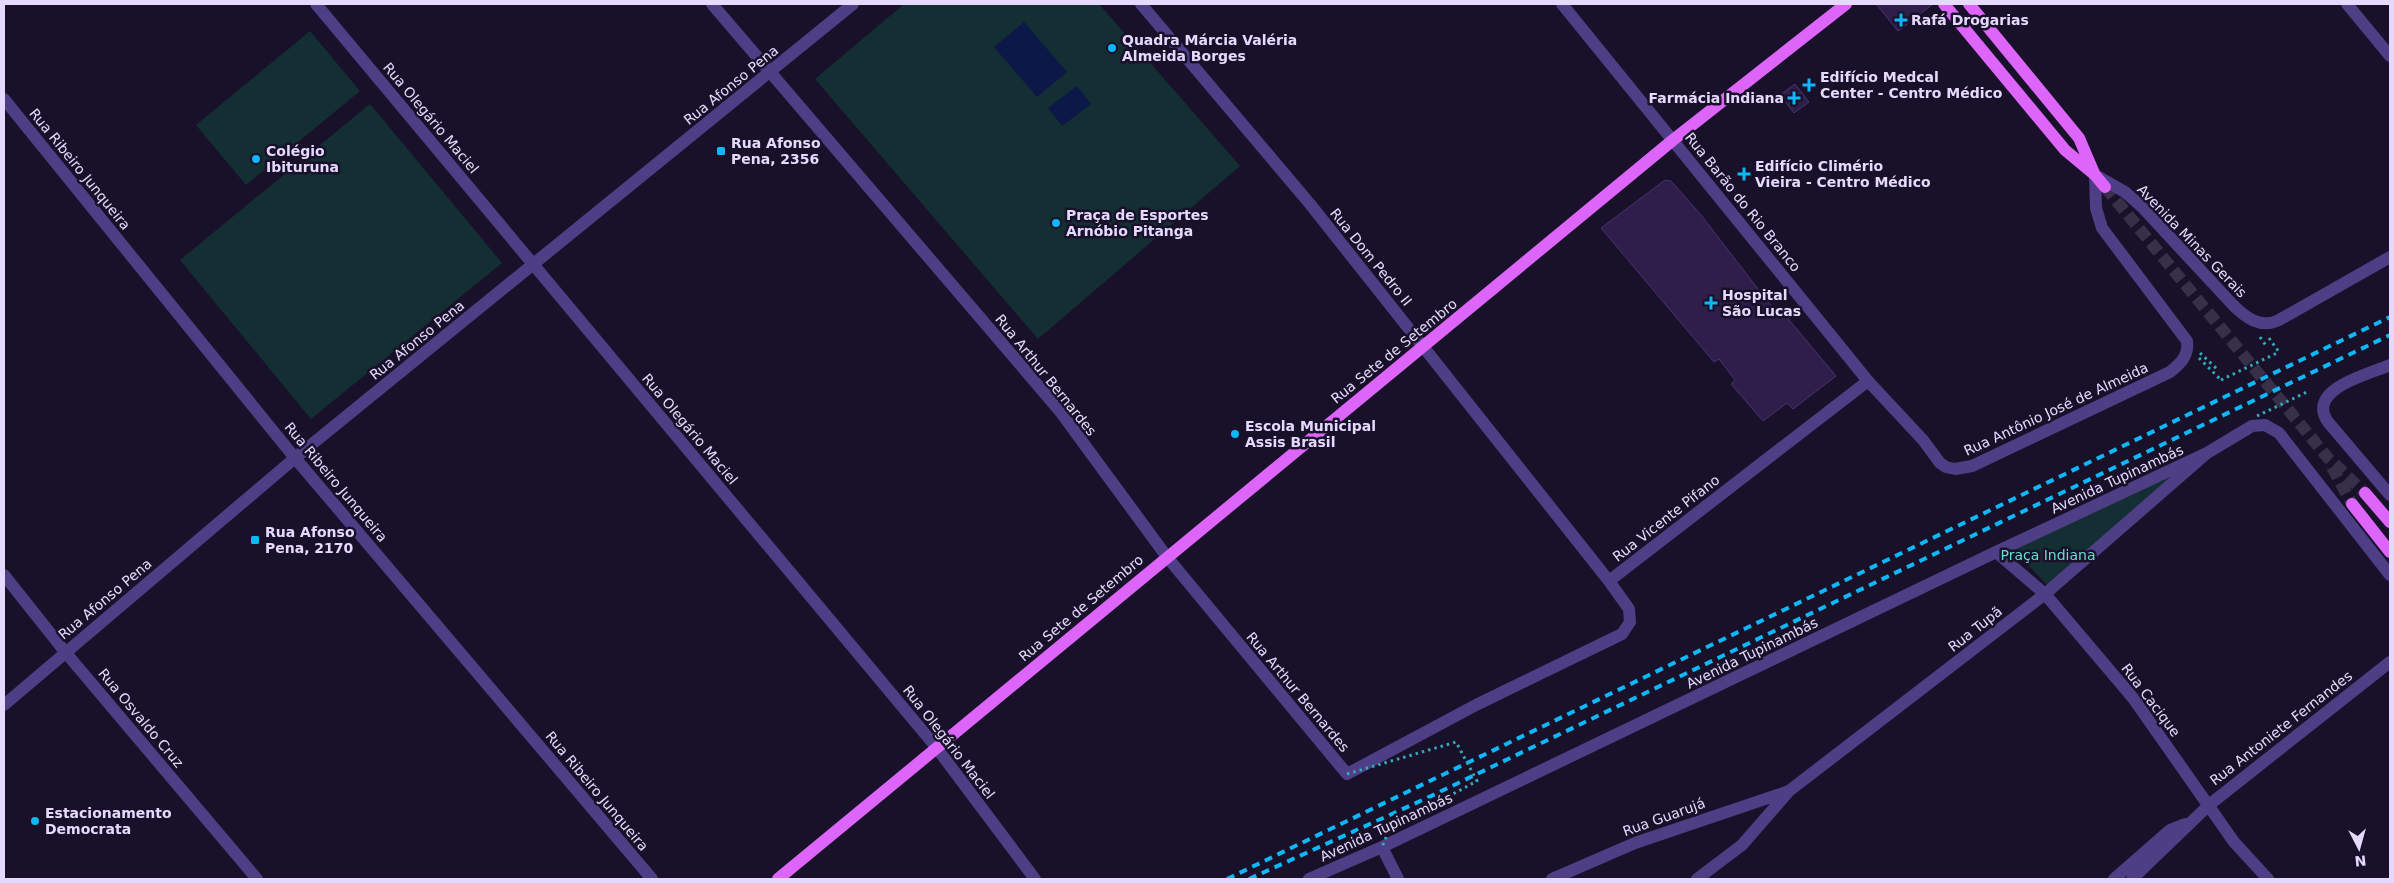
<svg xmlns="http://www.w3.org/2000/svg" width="2394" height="883" viewBox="0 0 2394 883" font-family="'DejaVu Sans',sans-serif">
<rect width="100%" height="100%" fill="#191129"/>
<!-- green -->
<path fill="#142f33" d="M904 4H1099L1240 166 1038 339 815 79Z
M310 31 360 91 246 185 196 125Z
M370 104 502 263 311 419 180 260Z
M2183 469 2047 585 2013 549Z"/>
<!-- water -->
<path fill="#0c1847" d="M1024 22 1067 72 1037 97 994 47Z
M1077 86 1091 104 1062 126 1048 108Z"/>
<!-- building -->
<path fill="#2e1e49" stroke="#4a3175" d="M1876 4H1933L1898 31Z
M1795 84 1809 102 1794 113 1780 95Z
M1665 180 1671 181 1701 215 1775 311 1779 308 1836 376 1793 409 1787 403 1763 421 1731 384 1735 380 1719 359 1714 362 1601 228Z"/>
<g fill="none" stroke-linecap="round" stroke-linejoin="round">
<!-- primary-tunnel -->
<path stroke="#382f49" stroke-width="12" stroke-dasharray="12 6" stroke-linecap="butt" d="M2105 187 2328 458 2365 493
M2332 467 2352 504"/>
<!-- path -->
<path stroke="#34a9b8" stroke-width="3" stroke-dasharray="2.5 4" stroke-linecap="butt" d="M2260 337 2267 347
M2269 338 2279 352
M2200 353 2217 369
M2199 358 2221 380"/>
<!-- minor -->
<path stroke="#4d3e86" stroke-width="12" d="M316 4 936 747 1035 879
M712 4 1059 410 1167 557 1347 774 1476 705 1622 634 1630 622 1629 609 1609 581
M2347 4 2390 56
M4 99 295 458 652 879
M2390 365C2370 374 2305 389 2328 422L2390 495
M1868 381 1923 440 1940 463 1946 467 1955 469 1972 466 2170 372C2180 364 2189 356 2187 341L2102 228 2096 208 2095 175
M1996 552 2045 594 2133 698 2234 842 2268 879
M4 575 66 653 257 879
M1382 847 1398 879
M1309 879 1382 847 1996 552 2207 453
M1552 879 1635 843 1789 791
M1697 879 1742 845 1789 791 2045 594 2207 453 2252 426 2265 425 2279 433 2390 575
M2114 879 2170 830 2185 824
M2132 879 2209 805 2390 662"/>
<!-- tertiary -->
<path stroke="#4d3e86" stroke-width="12" d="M1141 4 1310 204 1609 581 1868 381 1562 4
M2095 175 2125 192 2142 207 2233 305C2246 318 2261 329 2279 320L2390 257
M4 705 295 458 853 4"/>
<!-- primary -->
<path stroke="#dd65fa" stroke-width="12" d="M1944 4 2065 150 2095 175 2105 187
M1969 4 2079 138 2094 173
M2365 493 2390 522
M2352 504 2390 552
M778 879 1673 140 1846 4"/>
<!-- rail -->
<path stroke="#0db7f8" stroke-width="4" stroke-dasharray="8 6" stroke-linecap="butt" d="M1227 879 2390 317
M1249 879 1427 798 2390 335"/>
<!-- path-bridge -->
<path stroke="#34a9b8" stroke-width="3" stroke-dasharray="2.5 4" stroke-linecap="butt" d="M2221 380 2279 352
M2257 416 2309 391
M1347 774 1456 742 1477 781 1390 828 1382 847"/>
</g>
<!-- markers -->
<g fill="#0db7f8" stroke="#191129" stroke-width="2">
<path d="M1898.5 12.5h5v5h5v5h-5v5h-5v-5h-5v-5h5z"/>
<circle cx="1112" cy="48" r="5"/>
<path d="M1806.5 77.5h5v5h5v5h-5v5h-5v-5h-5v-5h5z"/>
<path d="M1791.5 90.5h5v5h5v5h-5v5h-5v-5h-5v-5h5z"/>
<rect x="716" y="146" width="10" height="10" rx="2.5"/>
<circle cx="256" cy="159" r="5"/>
<path d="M1741.5 166.5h5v5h5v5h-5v5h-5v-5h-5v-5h5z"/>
<circle cx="1056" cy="223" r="5"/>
<path d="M1708.5 295.5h5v5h5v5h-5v5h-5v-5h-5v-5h5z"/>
<circle cx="1235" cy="434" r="5"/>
<rect x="250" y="535" width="10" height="10" rx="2.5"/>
<circle cx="35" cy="821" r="5"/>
</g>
<g text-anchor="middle" stroke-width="5" stroke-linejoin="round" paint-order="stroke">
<!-- poi labels -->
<g font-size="14" font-weight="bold" fill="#e5dafe" stroke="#191129" text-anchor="start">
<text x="1911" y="25">Rafá Drogarias</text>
<text x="1122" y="45">Quadra Márcia Valéria<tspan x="1122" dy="16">Almeida Borges</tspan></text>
<text x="1820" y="82">Edifício Medcal<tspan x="1820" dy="16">Center - Centro Médico</tspan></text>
<text x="1784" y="103" text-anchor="end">Farmácia Indiana</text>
<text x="731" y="148">Rua Afonso<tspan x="731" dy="16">Pena, 2356</tspan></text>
<text x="266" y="156">Colégio<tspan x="266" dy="16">Ibituruna</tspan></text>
<text x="1755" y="171">Edifício Climério<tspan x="1755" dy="16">Vieira - Centro Médico</tspan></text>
<text x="1066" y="220">Praça de Esportes<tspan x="1066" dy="16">Arnóbio Pitanga</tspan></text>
<text x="1722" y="300">Hospital<tspan x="1722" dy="16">São Lucas</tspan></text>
<text x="1245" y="431">Escola Municipal<tspan x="1245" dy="16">Assis Brasil</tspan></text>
<text x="265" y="537">Rua Afonso<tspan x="265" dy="16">Pena, 2170</tspan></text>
<text x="45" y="818">Estacionamento<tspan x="45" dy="16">Democrata</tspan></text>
</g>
<!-- street labels -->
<g font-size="14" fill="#e5dafe" stroke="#191129">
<text transform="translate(731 85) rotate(-39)" y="5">Rua Afonso Pena</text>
<text transform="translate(431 118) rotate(50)" y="5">Rua Olegário Maciel</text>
<text transform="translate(80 169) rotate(51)" y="5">Rua Ribeiro Junqueira</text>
<text transform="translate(1743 202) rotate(51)" y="5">Rua Barão do Rio Branco</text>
<text transform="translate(2192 241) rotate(46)" y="5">Avenida Minas Gerais</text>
<text transform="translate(1371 257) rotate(51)" y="5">Rua Dom Pedro II</text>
<text transform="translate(417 340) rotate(-39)" y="5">Rua Afonso Pena</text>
<text transform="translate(1394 351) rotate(-39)" y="5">Rua Sete de Setembro</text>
<text transform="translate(1046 375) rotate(51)" y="5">Rua Arthur Bernardes</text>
<text transform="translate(2056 409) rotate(-25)" y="5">Rua Antônio José de Almeida</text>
<text transform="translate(690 429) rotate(50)" y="5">Rua Olegário Maciel</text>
<text transform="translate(2117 479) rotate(-25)" y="5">Avenida Tupinambás</text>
<text transform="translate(336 482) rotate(50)" y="5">Rua Ribeiro Junqueira</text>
<text transform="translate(1666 518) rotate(-38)" y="5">Rua Vicente Pifano</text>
<text transform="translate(105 599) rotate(-40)" y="5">Rua Afonso Pena</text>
<text transform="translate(1081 608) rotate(-40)" y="5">Rua Sete de Setembro</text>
<text transform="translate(1975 629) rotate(-38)" y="5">Rua Tupã</text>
<text transform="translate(1752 653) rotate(-26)" y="5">Avenida Tupinambás</text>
<text transform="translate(1298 692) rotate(50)" y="5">Rua Arthur Bernardes</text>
<text transform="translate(2151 700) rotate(53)" y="5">Rua Cacique</text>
<text transform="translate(141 718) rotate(50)" y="5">Rua Osvaldo Cruz</text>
<text transform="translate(2281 728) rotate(-38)" y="5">Rua Antoniete Fernandes</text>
<text transform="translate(949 742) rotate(52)" y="5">Rua Olegário Maciel</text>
<text transform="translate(597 791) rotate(50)" y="5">Rua Ribeiro Junqueira</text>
<text transform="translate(1664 817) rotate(-20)" y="5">Rua Guarujá</text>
<text transform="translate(1386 827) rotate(-25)" y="5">Avenida Tupinambás</text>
</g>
<!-- park labels -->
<g font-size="14" fill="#67ddd4" stroke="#191129">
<text x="2048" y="560">Praça Indiana</text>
</g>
</g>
<!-- border -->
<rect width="2394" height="883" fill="none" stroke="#e5dafe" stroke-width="10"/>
<!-- north arrow -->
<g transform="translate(2359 848) rotate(174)" stroke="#191129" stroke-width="4" paint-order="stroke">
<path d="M0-4L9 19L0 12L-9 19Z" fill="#e5dafe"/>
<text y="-8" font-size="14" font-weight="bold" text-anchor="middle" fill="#e5dafe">N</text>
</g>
</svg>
